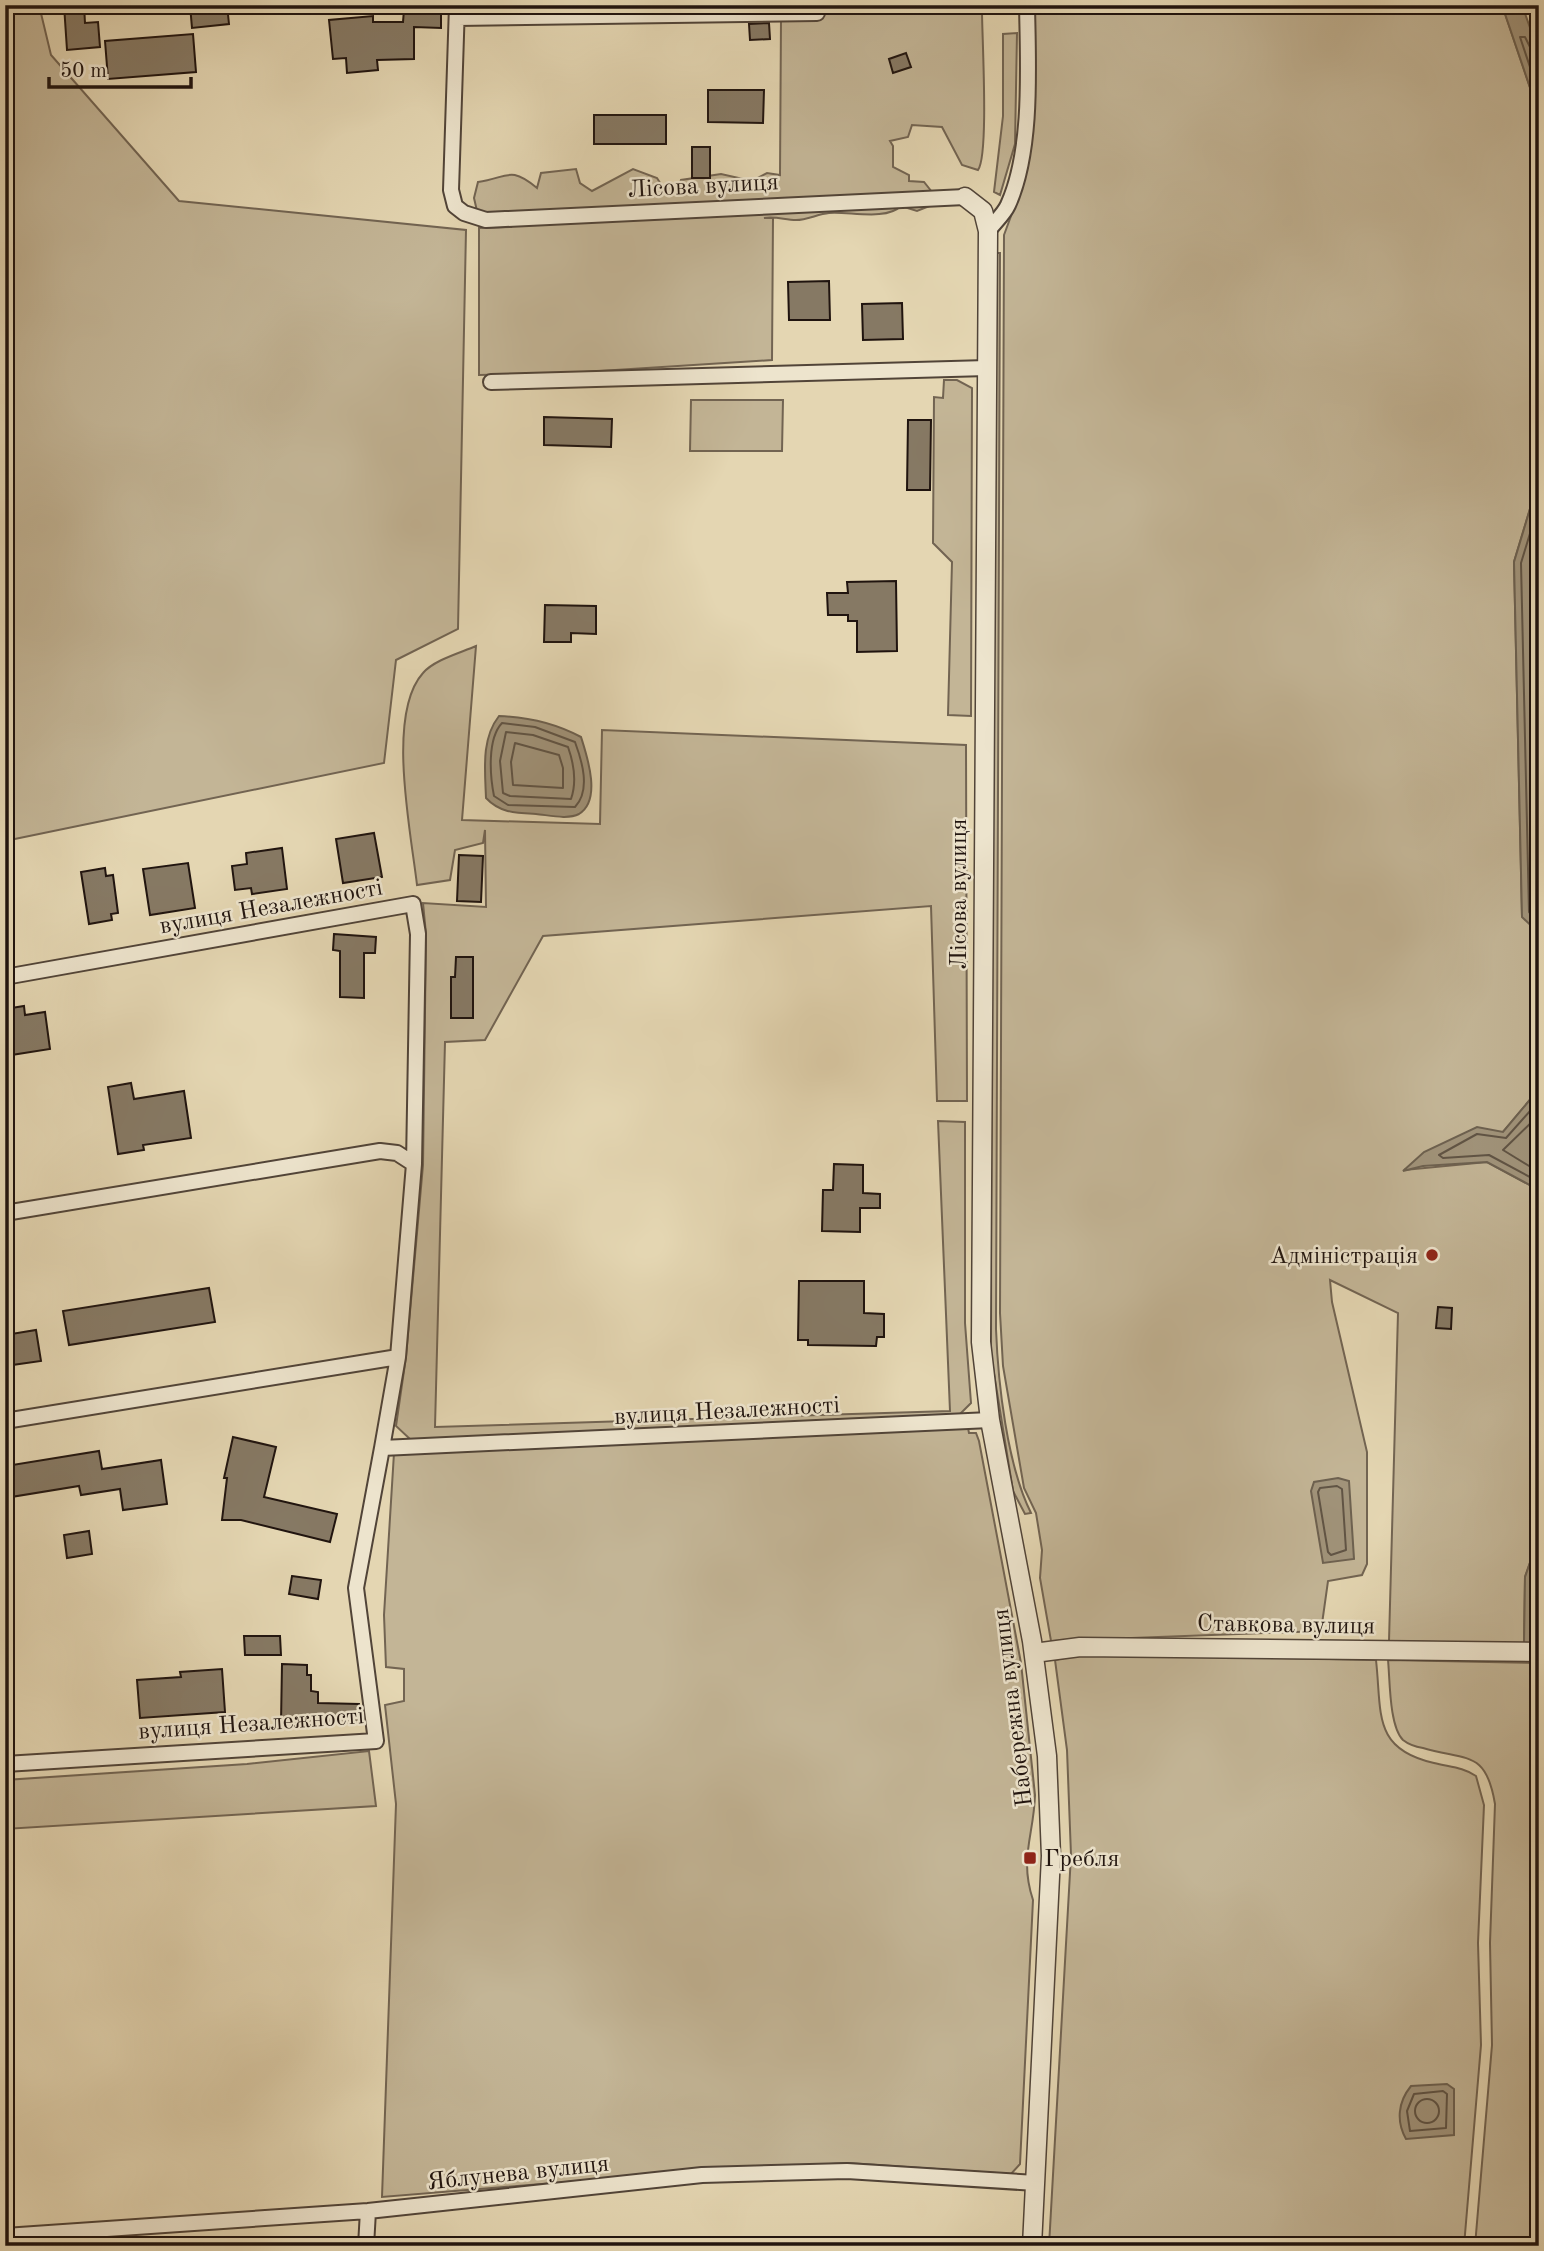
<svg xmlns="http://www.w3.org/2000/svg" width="1544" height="2251" viewBox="0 0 1544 2251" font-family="'Old Standard TT',serif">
<rect width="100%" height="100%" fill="#e4d6b2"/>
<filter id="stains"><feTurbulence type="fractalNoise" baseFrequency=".00286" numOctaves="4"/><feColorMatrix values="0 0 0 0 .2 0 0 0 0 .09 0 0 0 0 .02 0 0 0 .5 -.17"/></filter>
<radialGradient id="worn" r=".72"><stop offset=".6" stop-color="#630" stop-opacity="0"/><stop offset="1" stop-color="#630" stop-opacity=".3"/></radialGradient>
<!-- green -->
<path fill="#c3b596" stroke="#726452" stroke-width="2" d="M5 5H39L51 55 179 201 466 230 458 629 396 660 384 763 5 841Z
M803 5H894V10L982 11C982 38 989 155 978 170L962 165 942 127 912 125 908 137 890 141 893 146V167L909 175V181L924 182 932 192V205L917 211 901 206C886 221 848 211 829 213 818 214 807 220 796 220 785 220 776 216 764 218H773L772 360 568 373 479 375V228L512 227 477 211 474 198 478 182C508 178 509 165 537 188L541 173 576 169 580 183 592 191 633 169 657 178 662 186 678 190 681 180 721 174 752 181 767 173 780 175 781 19Z
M1035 5H1502L1539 114V479L1514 562 1522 916 1539 933V1089L1503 1132 1404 1170 1487 1162 1539 1190V1537L1525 1577 1524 1643 1539 1644 1389 1641 1398 1313 1330 1280 1332 1302 1367 1452V1564L1362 1575 1328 1581 1321 1631 1051 1641 1040 1578 1042 1550 1036 1513 1024 1488 1003 1366 1000 1313 1004 235C1036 155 1035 90 1035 5Z
M1017 33 1015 144 1000 195 994 192 1003 116V34Z
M997 253H1000L996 1329C998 1383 1007 1465 1031 1513L1025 1514 1013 1491 991 1355 992 729Z
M944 380H957L972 388 971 716 948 715 952 562 933 543 934 397 943 398Z
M691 400H783L782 451H690Z
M476 646 462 820 600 824 602 730 966 745 967 1101H937L931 906 543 936 485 1040 445 1042 435 1427 950 1411 938 1121 965 1122V1323L971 1403 957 1417 411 1440 396 1426 406 1357 423 1165 426 934 423 903 486 907 485 830 483 843 455 850 450 880 417 885C411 832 386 714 423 673 434 660 460 653 476 646Z
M968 1428 969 1433H976L979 1441 1021 1663 1035 1795C1034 1835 1019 1858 1033 1900L1020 2164 1011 2174 848 2163 702 2171 382 2197 396 1804 385 1705 404 1701V1669L386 1667 384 1615 394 1453Z
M1083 1654 1376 1660C1382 1713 1372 1749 1434 1763 1449 1767 1463 1767 1476 1776L1484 1805 1478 1943 1481 2045 1464 2246H1049L1071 1855 1067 1750 1055 1660Z
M1388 1660 1539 1663V2246H1475L1492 2045 1490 1943 1495 1804C1486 1750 1468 1761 1423 1748 1417 1747 1408 1744 1403 1740 1389 1726 1390 1679 1388 1660Z
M369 1751 376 1806 5 1829V1780L247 1764Z"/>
<!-- water -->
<path fill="#a1947b" stroke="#6d6150" stroke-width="2" d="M1502 5H1522L1539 53V114Z
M1539 479V933L1522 917 1514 562Z
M499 716C528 717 555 723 581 737 587 756 602 800 579 814 568 820 548 815 536 814 516 813 500 813 486 798 485 770 481 739 499 716Z
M1539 1089V1190L1487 1162 1423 1166 1403 1171 1424 1152 1477 1127 1503 1132Z
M1338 1478 1349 1481 1354 1559 1323 1563 1311 1491 1314 1482Z
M1539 1537V1644H1524L1525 1577Z
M1447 2084 1454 2089V2135L1406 2139C1396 2121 1398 2102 1411 2086Z"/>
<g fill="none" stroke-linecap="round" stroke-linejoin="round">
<!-- shore -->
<path stroke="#605445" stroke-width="2" d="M1539 51 1531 49 1525 37H1520L1539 94
M1539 504 1521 563 1529 912 1539 923
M1539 534 1530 564 1539 911
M502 723 535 727 575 742C582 761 591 790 575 807L508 805 494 796C490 776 487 739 502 723Z
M506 732 533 735 568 747C574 764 577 782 571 799L510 796 503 793 500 761Z
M515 743 559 755 563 768V788L513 785 511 762Z
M1539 1101 1506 1138 1477 1134 1439 1155 1443 1158 1489 1155 1539 1182
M1539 1115 1503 1150 1539 1172
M1337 1486 1342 1489 1346 1550 1331 1555 1328 1552 1318 1492 1320 1488Z
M1539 1559 1532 1578 1531 1634 1539 1637
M1443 2091 1447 2094 1446 2128 1410 2131 1407 2111 1414 2094Z
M1415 2111a12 12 0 1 1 24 0a12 12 0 1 1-24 0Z"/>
</g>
<!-- building -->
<path fill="#867964" stroke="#20140f" stroke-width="2" d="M64 5H84L85 23 98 22 100 47 67 50Z
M190 5H227L229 24 192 28Z
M404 10 441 12V28L414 27V59L377 60 378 70 347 73 346 58 333 59 329 20 373 16V22H403Z
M769 23 770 39 750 40 749 24Z
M193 34 196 72 108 79 105 41Z
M906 53 911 67 893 73 889 59Z
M708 90H764L763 123 708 122Z
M594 115H666V144H594Z
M692 147H710V178H692Z
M829 281 830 320H789L788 282Z
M902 303 903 339 863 340 862 304Z
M544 417 612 419 611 447 544 445Z
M908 420H931L930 490H907Z
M896 581 897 651 857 652V621H848V615H828L827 593H848L847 582Z
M545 605 596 606V634L571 633V642H544Z
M374 833 382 877 343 883 336 839Z
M282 848 287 889 252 894 251 888 235 890 232 866 247 864 246 853Z
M459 855 483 856 481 902 457 901Z
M188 863 195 908 150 915 143 869Z
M105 868 106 876 113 875 118 913 111 914 112 920 89 924 81 872Z
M334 934 376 937 375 953H364V998L340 997V951L333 950Z
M456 957H473V1018H451V977H455Z
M24 1006 25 1015 45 1012 50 1049 5 1056V1009Z
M131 1083 134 1099 184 1091 191 1138 143 1145 144 1150 118 1154 108 1087Z
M834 1164 863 1165V1193L880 1194V1208H860V1232L822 1231 823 1190H833Z
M799 1281H864V1313L884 1314V1337H877L876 1346 808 1345V1340H798Z
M209 1288 215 1322 69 1345 63 1311Z
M1438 1307 1452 1308 1451 1329 1436 1328Z
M36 1330 41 1361 5 1366V1335Z
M233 1437 276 1447 264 1497 337 1514 330 1542 241 1520H222L227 1478H224Z
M99 1451 102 1469 161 1460 167 1504 123 1510 120 1489 81 1495 79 1486 11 1497 6 1466Z
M89 1531 92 1554 67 1558 64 1535Z
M292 1576 321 1580 318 1599 289 1594Z
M244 1636H280L281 1655H245Z
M282 1664 307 1665V1675H311V1691L318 1692V1703L359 1704 361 1723H281Z
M222 1669 225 1712 140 1718 137 1680 181 1677 180 1672Z"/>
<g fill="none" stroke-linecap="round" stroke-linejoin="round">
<defs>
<path id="minor" d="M457 5 451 190 455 206 464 213 486 220 965 197
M457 18 817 13
M988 231C994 223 1004 214 1008 205 1033 150 1028 65 1027 5
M491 382 987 368
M5 977 413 904 418 934 414 1164 398 1357 382 1448
M5 1213 380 1151 397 1153 414 1164
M5 1421 398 1357
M5 1764 376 1741 356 1588 382 1448 990 1420
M5 2236 368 2211 702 2175 847 2171 1036 2183
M366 2246 368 2211"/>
<path id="tertiary" d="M965 197 983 211 988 231 981 1342 990 1420 1032 1641 1047 1756 1051 1856 1032 2246
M1034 1653 1080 1647 1539 1652"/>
</defs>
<!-- minor casing -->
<use href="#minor" stroke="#514438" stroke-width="18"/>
<!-- tertiary casing -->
<use href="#tertiary" stroke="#514438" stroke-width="21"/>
<!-- minor -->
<use href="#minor" stroke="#ede4cd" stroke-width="14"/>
<!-- tertiary -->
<use href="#tertiary" stroke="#ede4cd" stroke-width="18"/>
</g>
<!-- markers -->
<g fill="#8f2418" stroke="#ede4cd" stroke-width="2.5">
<circle cx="1432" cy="1255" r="7"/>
<rect x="1023" y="1851" width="14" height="14" rx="3.5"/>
</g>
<g text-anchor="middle" stroke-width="5" stroke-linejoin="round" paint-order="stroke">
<!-- street labels -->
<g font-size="24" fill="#20140f" stroke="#ede4cd">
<text transform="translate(703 185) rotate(-3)" y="8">Лісова вулиця</text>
<text transform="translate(958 894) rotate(-90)" y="8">Лісова вулиця</text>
<text transform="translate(271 906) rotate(-10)" y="8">вулиця Незалежності</text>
<text transform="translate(727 1410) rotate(-3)" y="8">вулиця Незалежності</text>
<text transform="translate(1286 1624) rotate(1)" y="8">Ставкова вулиця</text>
<text transform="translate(1012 1708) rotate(-97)" y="8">Набережна вулиця</text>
<text transform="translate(251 1723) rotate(-4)" y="8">вулиця Незалежності</text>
<text transform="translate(518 2172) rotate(-6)" y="8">Яблунева вулиця</text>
</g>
<!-- poi labels -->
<g font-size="24" fill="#20140f" stroke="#ede4cd" text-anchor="end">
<text x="1418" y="1263">Адміністрація</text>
<text x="1044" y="1866" text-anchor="start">Гребля</text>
</g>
</g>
<!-- margin -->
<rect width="1544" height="2251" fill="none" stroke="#e4d6b2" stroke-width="28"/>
<rect x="7" y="7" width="1530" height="2237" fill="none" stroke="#20140f" stroke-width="3.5"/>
<rect x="14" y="14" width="1516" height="2223" fill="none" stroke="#20140f" stroke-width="2"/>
<!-- scale -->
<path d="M49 77v10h142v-10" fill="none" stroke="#20140f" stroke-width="3.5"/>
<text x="60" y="77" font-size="21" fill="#20140f" stroke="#ede4cd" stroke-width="5" paint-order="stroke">50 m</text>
<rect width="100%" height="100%" filter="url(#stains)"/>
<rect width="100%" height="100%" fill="url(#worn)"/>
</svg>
